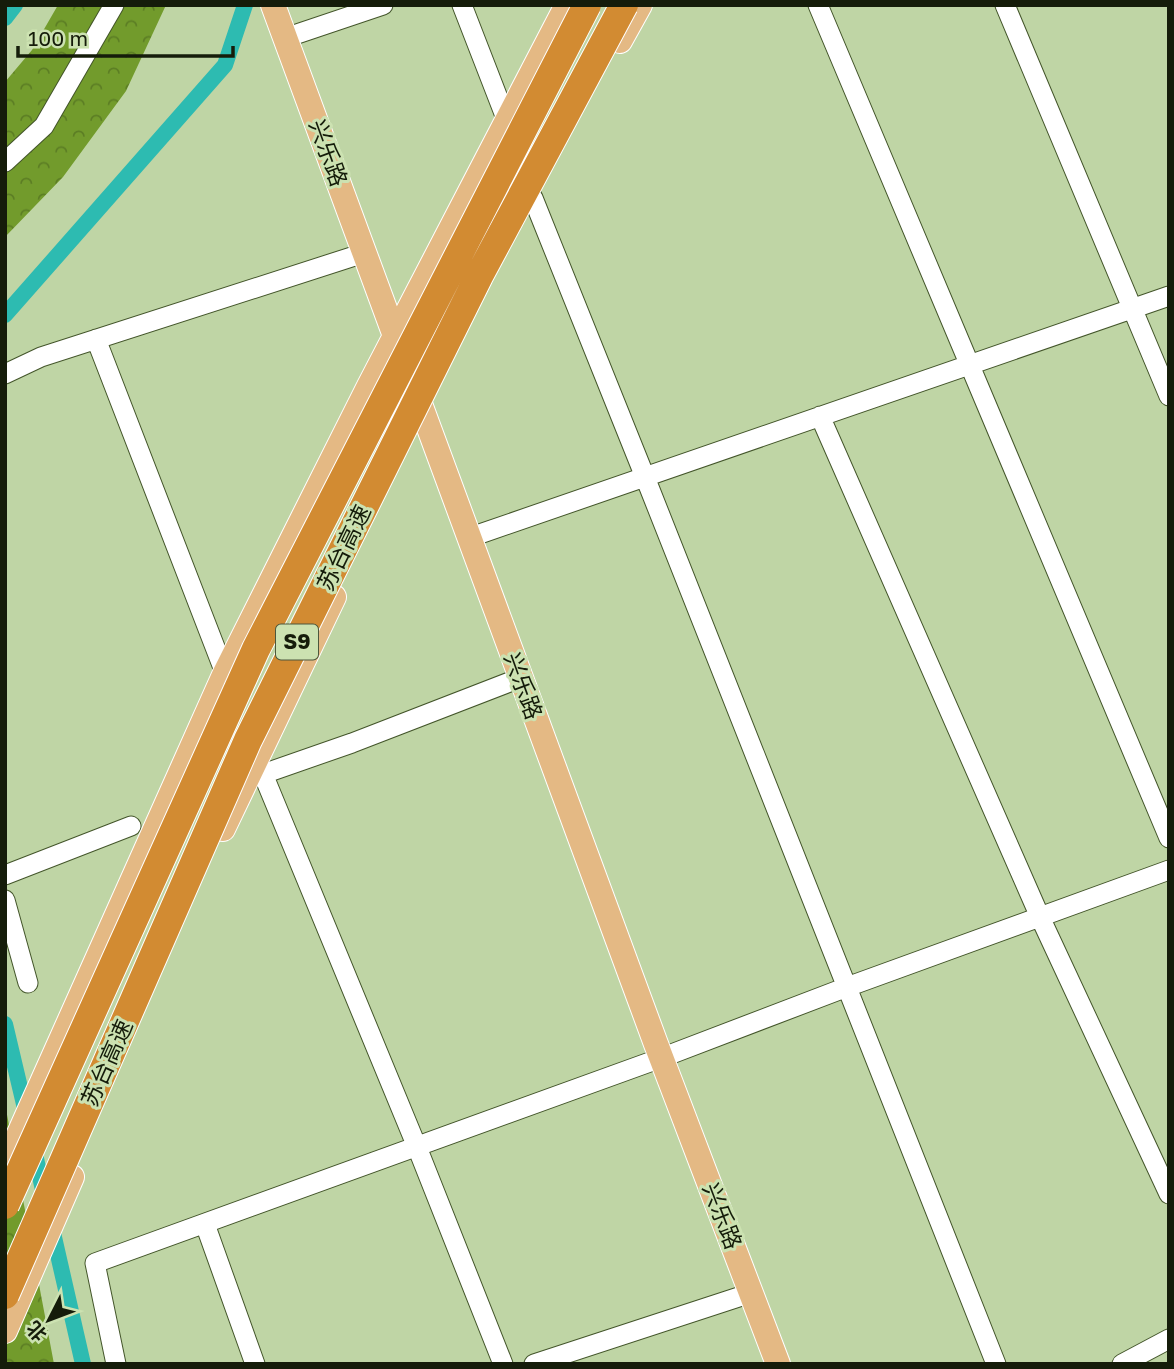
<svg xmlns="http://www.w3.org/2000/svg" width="1174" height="1369" viewBox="0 0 1174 1369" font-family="'Golos Text','Noto Sans SC',sans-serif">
<defs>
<pattern id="forest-crowns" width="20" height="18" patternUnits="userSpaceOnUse" patternTransform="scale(1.75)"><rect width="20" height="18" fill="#729b2c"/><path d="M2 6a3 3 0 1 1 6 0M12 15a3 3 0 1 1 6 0" fill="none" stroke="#5c7e24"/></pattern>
</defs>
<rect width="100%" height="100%" fill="#bfd5a5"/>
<!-- forest -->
<path fill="url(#forest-crowns)" d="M58 5H166L126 91 63 177 5 237V82L32 50Z
M5 1104 54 1364H5Z"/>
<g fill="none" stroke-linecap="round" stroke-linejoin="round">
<!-- canal -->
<path stroke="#2dbbb1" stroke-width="16" d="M5 18 15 5
M5 315 225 65 245 5
M5 1024 27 1117
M33 1145 45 1199
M51 1224 83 1364"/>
<defs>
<path id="minor" d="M462 5 507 121
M818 5 1169 838
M1005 5 1169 396
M285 38 383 5
M5 162 44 126 114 5
M533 198 645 477 996 1364
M96 339 225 673
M5 374 41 357 364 253
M820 416 1040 917 1169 1194
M468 538 1169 296
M5 875 131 826
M5 900 28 983
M205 1224 255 1364
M116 1364 95 1263 661 1058 847 987 1169 870
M503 1364 417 1147 263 774 352 743 520 678
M534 1364 751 1293
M1122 1364 1169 1339"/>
<path id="major" d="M273 5 656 1044 778 1364
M620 41 640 5
M223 829 334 597
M5 1165 225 673 369 386 567 5
M5 1331 72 1177"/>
</defs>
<!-- minor casing -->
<use href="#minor" stroke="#43552a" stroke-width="21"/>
<!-- major casing -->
<use href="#major" stroke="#fff" stroke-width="26"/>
<!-- minor -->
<use href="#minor" stroke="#fff" stroke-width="19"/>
<!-- major -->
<use href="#major" stroke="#e4b984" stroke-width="24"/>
<defs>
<path id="highway-bridge" d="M5 1205 256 649 587 5
M5 1295 248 740 479 276 624 5"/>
</defs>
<!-- highway-bridge casing -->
<use href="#highway-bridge" stroke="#fff" stroke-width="30" stroke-linecap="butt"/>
<!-- highway-bridge -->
<use href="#highway-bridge" stroke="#d28b32" stroke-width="28"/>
</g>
<g text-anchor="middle" stroke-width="6" stroke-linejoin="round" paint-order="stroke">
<!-- shield labels -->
<rect fill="#cce2b1" stroke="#4c573c" stroke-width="2" x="276" y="624.5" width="42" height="35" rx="5"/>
<g font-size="21" font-weight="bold" fill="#151c0a">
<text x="297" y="649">S9</text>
</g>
<!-- street labels -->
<g font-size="23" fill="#151c0a" stroke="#cce2b1">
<text transform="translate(328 153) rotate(70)" y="8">兴乐路</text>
<text transform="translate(344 548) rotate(-64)" y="8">苏台高速</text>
<text transform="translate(523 686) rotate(70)" y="8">兴乐路</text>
<text transform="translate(107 1063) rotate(-66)" y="8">苏台高速</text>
<text transform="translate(722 1216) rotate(69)" y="8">兴乐路</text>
</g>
</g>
<!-- border -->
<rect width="1174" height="1369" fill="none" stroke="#151c0a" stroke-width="14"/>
<!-- north arrow -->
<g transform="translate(49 1320) rotate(228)" stroke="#cce2b1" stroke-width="5" paint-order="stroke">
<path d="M0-5L12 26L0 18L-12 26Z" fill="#151c0a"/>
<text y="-10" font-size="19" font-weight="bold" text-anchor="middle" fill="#151c0a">北</text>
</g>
<!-- scale -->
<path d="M18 46v10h215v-10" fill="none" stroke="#151c0a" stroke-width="3.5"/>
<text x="28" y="46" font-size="21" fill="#151c0a" stroke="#cce2b1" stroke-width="5" paint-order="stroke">100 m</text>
</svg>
